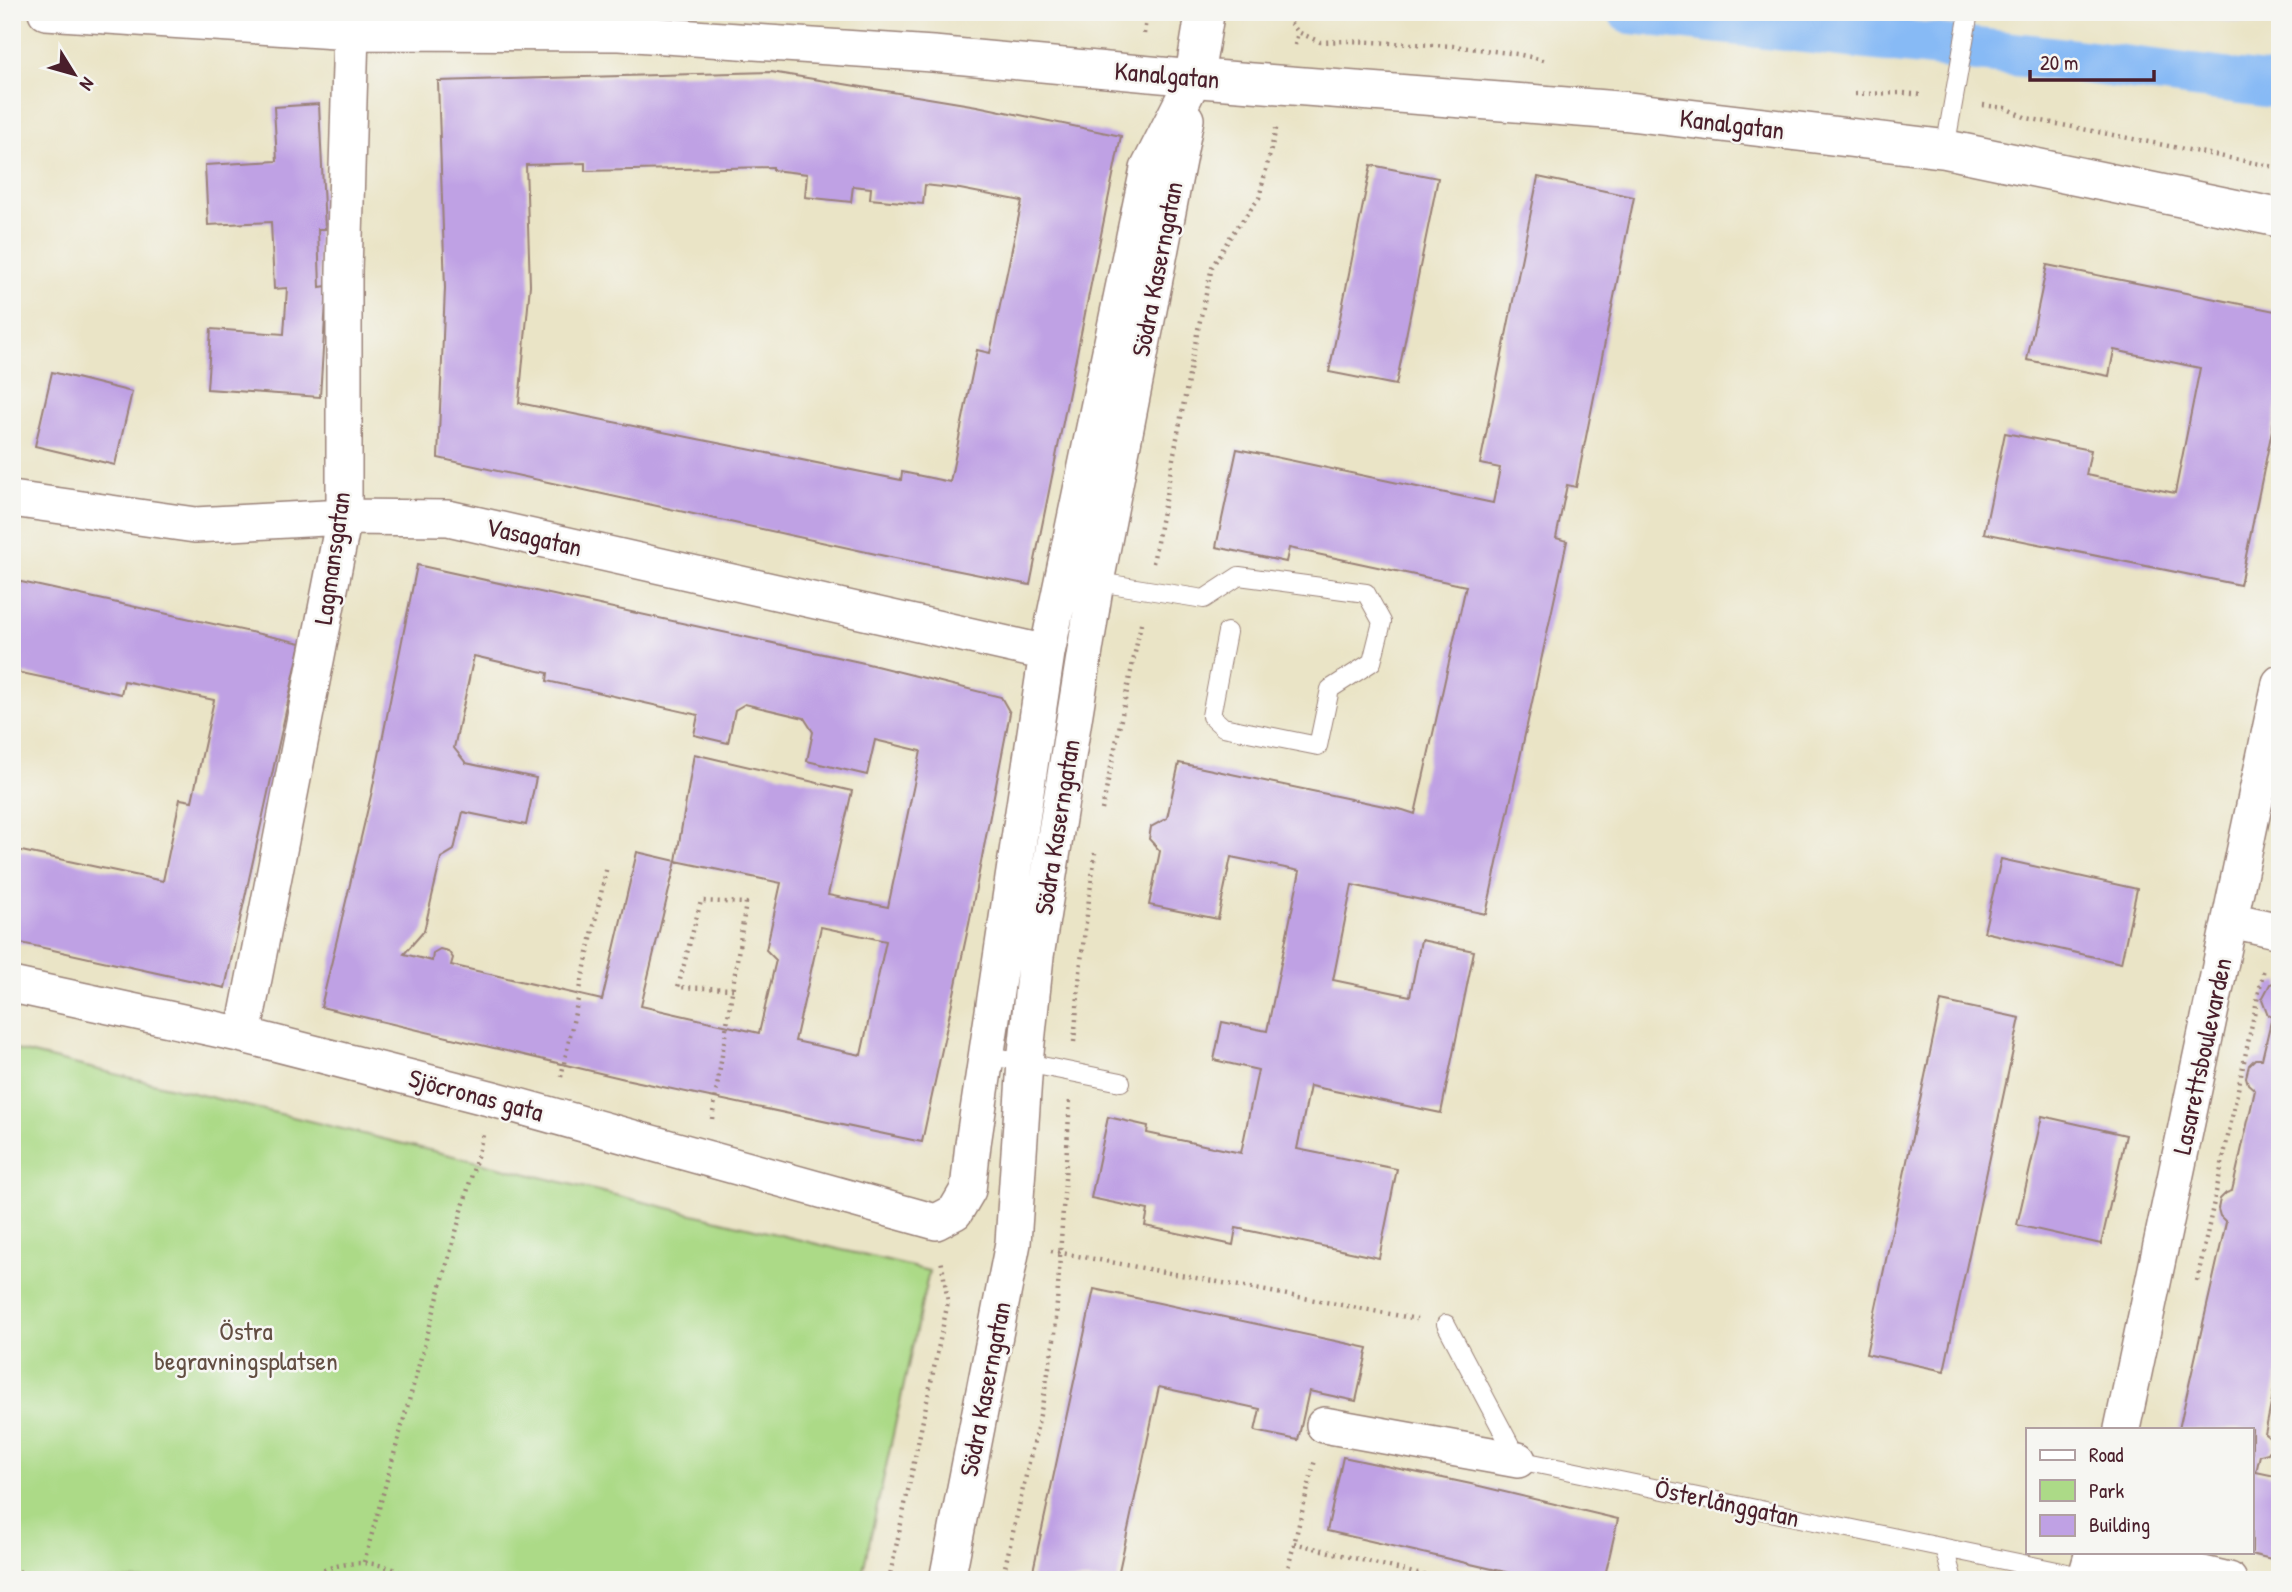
<svg xmlns="http://www.w3.org/2000/svg" width="2292" height="1592" viewBox="0 0 2292 1592" font-family="'Patrick Hand',sans-serif">
<rect width="100%" height="100%" fill="#f6f6f2"/>
<filter id="ink" filterUnits="userSpaceOnUse"><feTurbulence type="fractalNoise" baseFrequency=".0143" numOctaves="2"/><feDisplacementMap in="SourceGraphic" scale="14" xChannelSelector="R" yChannelSelector="G"/><feConvolveMatrix kernelMatrix="1 2 1 2 8 2 1 2 1" color-interpolation-filters="sRGB"/></filter>
<filter id="wash" filterUnits="userSpaceOnUse"><feTurbulence type="fractalNoise" baseFrequency=".00686" numOctaves="4" result="noise"/><feDisplacementMap in="SourceGraphic" scale="28" xChannelSelector="R" yChannelSelector="G"/><feGaussianBlur stdDeviation="1.57" result="paint"/><feColorMatrix in="noise" values="0 0 0 0 0 0 0 0 0 0 0 0 0 0 0 0 0 1.4 0 .05"/><feComposite in="paint" operator="in"/></filter>
<g filter="url(#wash)">
<rect width="100%" height="100%" fill="#eae4c6"/>
<!-- built -->
<path fill="#d9d7f7" d="M2136 12H2280V27Z"/>
<!-- green -->
<path fill="#acda87" stroke="#7b7c59" stroke-width="2" d="M12 1049 929 1271 861 1580H12Z"/>
<g fill="none" stroke-linecap="round" stroke-linejoin="round">
<!-- canal -->
<path stroke="#87baf5" stroke-width="44" d="M1630 12 2068 60 2280 87"/>
</g>
<g id="blocks">
<!-- building -->
<path fill="#bfa1e4" fill-rule="evenodd" d="M771 72 977 106 1121 136 1030 585 885 556 438 458 445 288 438 81ZM585 163V171L773 167V170L807 174 805 197 851 202 853 186 871 188 870 199 923 204 925 185 960 189 1022 201 990 353 977 350 950 482 902 472 901 480 519 403 530 285 526 165Z
M319 104 325 229H318L320 287 327 286 320 397 207 389 211 329 284 334 287 288 274 289 271 222 208 225 205 165 277 161 274 107Z
M1371 165 1438 178 1396 385 1329 372Z
M1538 177 1634 197 1576 487 1567 485 1556 538 1567 541 1486 914 1352 885 1333 980 1410 996 1421 940 1474 951 1441 1113 1310 1086 1297 1149 1397 1169 1379 1258 1236 1228 1233 1245 1145 1226 1148 1210 1091 1198 1108 1117 1148 1126 1147 1133 1241 1153 1258 1070 1214 1060 1222 1022 1267 1031 1300 871 1231 857 1218 919 1149 905 1160 851 1149 839 1151 827 1167 818 1179 763 1403 810 1415 814 1466 586 1289 548 1286 562 1216 547 1237 449 1493 503 1500 468 1480 464Z
M2047 265 2280 312V392L2240 585 1984 533 2005 433 2091 450 2086 475 2175 493 2200 368 2114 350 2109 376 2027 360Z
M52 372 132 392 115 465 35 446Z
M417 565 864 663 1001 697 1010 713 969 924 922 1142 625 1079 321 1007 372 791ZM474 656 548 673 547 681 698 715 694 735 728 743 735 710 745 704 804 718 813 732 807 761 867 775 875 740 921 751 888 907 828 895 852 791 694 754 676 861 781 883 766 950 776 960 759 1033 641 1006 676 861 637 852 602 1000 451 965 453 958 448 951 440 949 433 953 432 961 404 954 424 931 441 858 454 850 463 812 526 825 536 778 466 763 454 748ZM821 927 886 941 861 1055 795 1041Z
M12 580 301 643 225 988 12 941V849L163 881 180 799 192 801 214 700 124 681 121 694 12 671Z
M2001 859 2137 889 2121 963 1984 932Z
M2280 981V1360L2265 1434 2271 1439 2272 1447 2268 1453 2260 1455 2256 1472 2280 1477V1561L2246 1553 2252 1552V1429H2179L2226 1222 2220 1216 2218 1209 2220 1199 2226 1193 2232 1191 2255 1090 2248 1084 2246 1077 2249 1065 2255 1059H2262L2272 1017 2268 1015 2262 999 2270 984Z
M1941 1001 2020 1018 1944 1371 1866 1354Z
M2042 1116 2126 1135 2101 1244 2017 1225Z
M1094 1289 1368 1348 1356 1401 1309 1391 1298 1440 1255 1431 1260 1409 1159 1387 1117 1580H1031Z
M1343 1457 1471 1484 1618 1519 1604 1580H1540L1327 1531Z"/>
</g>
</g>
<g filter="url(#ink)">
<use href="#blocks" fill-opacity="0" stroke="#9a8278" stroke-width="2"/>
<g fill="none" stroke-linecap="round" stroke-linejoin="round">
<defs>
<path id="lane" d="M1945 149 1969 12
M1092 581 1204 599 1239 576 1366 593 1382 622 1372 662 1330 689 1318 746 1223 727 1211 716 1227 632
M987 1055 1121 1082
M1446 1324 1518 1460 2086 1577
M1944 1548 1953 1580"/>
<path id="street" d="M46 12 351 32 620 33 933 54 1194 78
M12 499 195 525 344 517 448 518 1047 653
M2231 920 2280 931
M12 985 243 1035 493 1099 936 1222 955 1212 968 1190 973 1144 1047 653 1148 169 1194 78
M243 1035 344 517V271L351 32
M1324 1425 1518 1460
M2122 1429 2280 683
M2109 1552 2229 1580
M947 1580 1013 1243 1025 1062 1036 956 1096 582 1186 119
M2085 1580 2093 1552"/>
<path id="secondary" d="M1205 12 1194 78 1625 111 1945 149 2280 218"/>
</defs>
<!-- lane casing -->
<use href="#lane" stroke="#9a8278" stroke-width="20"/>
<!-- street casing -->
<use href="#street" stroke="#9a8278" stroke-width="38"/>
<!-- secondary casing -->
<use href="#secondary" stroke="#9a8278" stroke-width="41"/>
<!-- path -->
<path stroke="#9a8278" stroke-width="4.5" stroke-dasharray="2 5" stroke-linecap="butt" d="M1282 12 1298 32 1320 42 1351 41 1453 46 1517 54 1548 61
M1144 34 1147 12
M1295 45 1298 32
M1855 94 1903 93 1923 95
M1983 105 2005 108 2027 118 2280 168
M1153 563 1197 334 1212 267 1232 234 1259 198 1277 125
M1102 810 1142 619
M1074 1042 1081 961 1095 853
M561 1077 607 866
M712 1119 746 903 701 901 678 987 733 989
M1051 1251 1417 1319
M2197 1281 2264 968
M1294 1543 1442 1580
M364 1562 483 1135
M12 1570 57 1580
M305 1580C335 1559 382 1556 412 1580
M889 1580 948 1302 941 1259
M1002 1580 1042 1406 1055 1334 1070 1100
M1285 1580 1315 1460"/>
<!-- lane -->
<use href="#lane" stroke="#fff" stroke-width="18"/>
<!-- street -->
<use href="#street" stroke="#fff" stroke-width="35"/>
<!-- secondary -->
<use href="#secondary" stroke="#fff" stroke-width="38"/>
</g>
</g>
<g text-anchor="middle" stroke-width="5" stroke-linejoin="round" paint-order="stroke">
<!-- street labels -->
<g font-size="26" fill="#4a1f2b" stroke="#f6f6f2">
<text transform="translate(1167 75) rotate(5)" y="9">Kanalgatan</text>
<text transform="translate(1732 124) rotate(7)" y="9">Kanalgatan</text>
<text transform="translate(1157 269) rotate(-79)" y="9">Södra Kaserngatan</text>
<text transform="translate(534 537) rotate(13)" y="9">Vasagatan</text>
<text transform="translate(332 558) rotate(-82)" y="9">Lagmansgatan</text>
<text transform="translate(1057 827) rotate(-81)" y="9">Södra Kaserngatan</text>
<text transform="translate(2202 1056) rotate(-78)" y="9">Lasarettsboulevarden</text>
<text transform="translate(476 1095) rotate(15)" y="9">Sjöcronas gata</text>
<text transform="translate(985 1389) rotate(-79)" y="9">Södra Kaserngatan</text>
<text transform="translate(1727 1503) rotate(12)" y="9">Österlånggatan</text>
</g>
<!-- park labels -->
<g font-size="26" fill="#624e42" stroke="#f6f6f2">
<text x="246" y="1340">Östra<tspan x="246" dy="30">begravningsplatsen</tspan></text>
</g>
</g>
<!-- margin -->
<rect width="2292" height="1592" fill="none" stroke="#f6f6f2" stroke-width="42"/>
<!-- legend -->
<rect x="2026" y="1428" width="228" height="126" fill="#f6f6f2" stroke="#b1a0a2" stroke-width="2"/>
<rect x="2040" y="1450" width="35" height="10" fill="#ffffff" stroke="#b1a0a2" stroke-width="2"/>
<text x="2089" y="1462" font-size="21" fill="#4a1f2b">Road</text>
<rect x="2040" y="1480" width="35" height="21" fill="#acda87" stroke="#b1a0a2" stroke-width="2"/>
<text x="2089" y="1498" font-size="21" fill="#4a1f2b">Park</text>
<rect x="2040" y="1515" width="35" height="21" fill="#bfa1e4" stroke="#b1a0a2" stroke-width="2"/>
<text x="2089" y="1532" font-size="21" fill="#4a1f2b">Building</text>
<!-- north arrow -->
<g transform="translate(74 74) rotate(127)" stroke="#f6f6f2" stroke-width="5" paint-order="stroke">
<path d="M0-5L12 26L0 18L-12 26Z" fill="#4a1f2b"/>
<text y="-10" font-size="19" font-weight="bold" text-anchor="middle" fill="#4a1f2b">N</text>
</g>
<!-- scale -->
<path d="M2030 70v10h124v-10" fill="none" stroke="#4a1f2b" stroke-width="3.5"/>
<text x="2040" y="70" font-size="21" fill="#4a1f2b" stroke="#f6f6f2" stroke-width="5" paint-order="stroke">20 m</text>
</svg>
